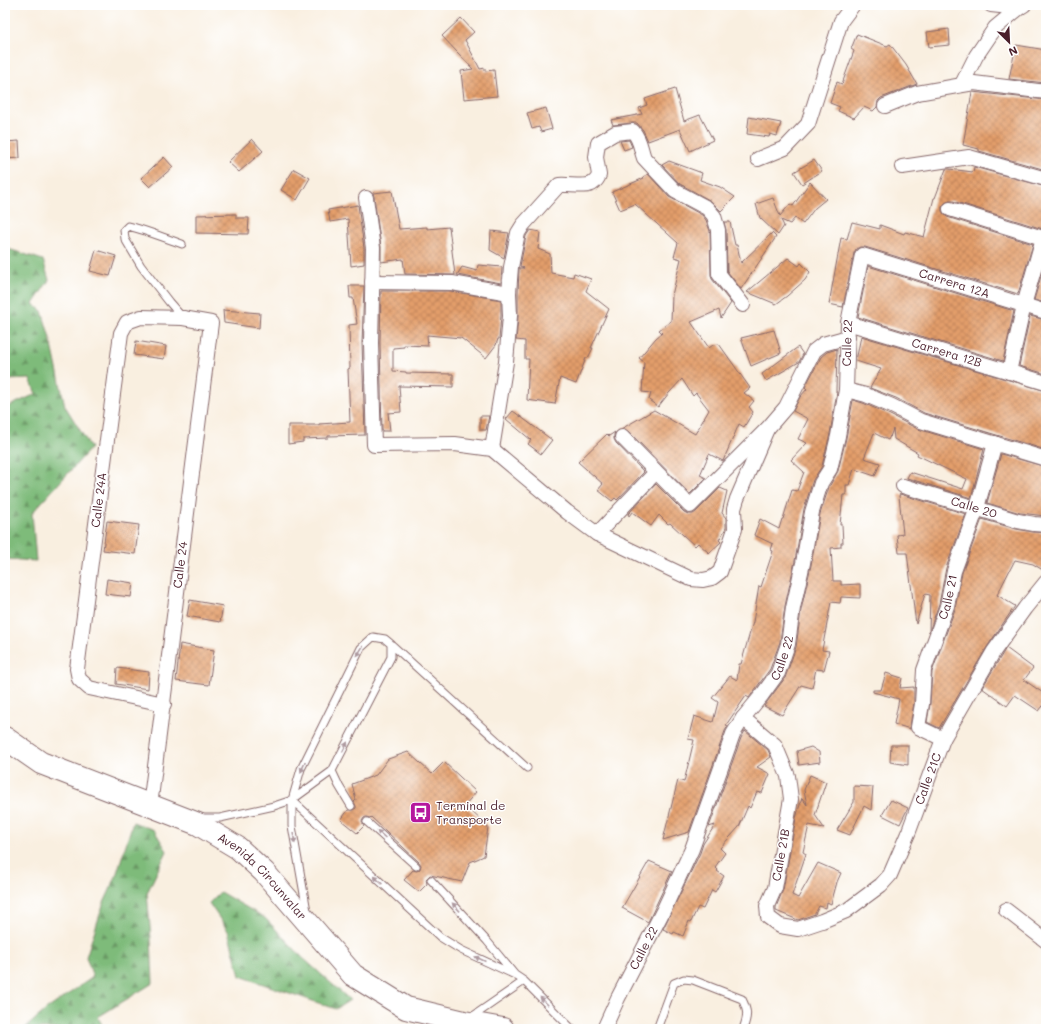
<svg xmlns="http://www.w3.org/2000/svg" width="1051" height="1034" viewBox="0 0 1051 1034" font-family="Mali,sans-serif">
<defs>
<pattern id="forest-firs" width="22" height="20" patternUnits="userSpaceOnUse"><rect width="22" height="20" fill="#7ebb7a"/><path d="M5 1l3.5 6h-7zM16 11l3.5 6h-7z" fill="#699764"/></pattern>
<pattern id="building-cross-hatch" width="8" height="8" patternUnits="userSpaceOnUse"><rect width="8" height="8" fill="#e39e6b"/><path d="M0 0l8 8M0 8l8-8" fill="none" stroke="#ba8058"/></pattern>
</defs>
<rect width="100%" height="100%" fill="#fff"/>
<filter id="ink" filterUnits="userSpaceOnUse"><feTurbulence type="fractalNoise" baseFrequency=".025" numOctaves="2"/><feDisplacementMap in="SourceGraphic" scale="8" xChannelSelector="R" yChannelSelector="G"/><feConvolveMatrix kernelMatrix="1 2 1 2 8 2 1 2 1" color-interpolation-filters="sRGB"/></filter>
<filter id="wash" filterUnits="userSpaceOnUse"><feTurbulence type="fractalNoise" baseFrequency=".012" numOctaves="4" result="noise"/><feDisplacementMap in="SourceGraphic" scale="16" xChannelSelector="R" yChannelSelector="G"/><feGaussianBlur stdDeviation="0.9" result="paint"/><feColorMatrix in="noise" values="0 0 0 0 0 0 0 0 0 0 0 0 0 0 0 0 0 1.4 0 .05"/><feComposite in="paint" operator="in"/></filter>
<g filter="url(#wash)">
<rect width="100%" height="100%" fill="#f9efe0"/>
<!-- forest -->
<path fill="url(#forest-firs)" stroke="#646d52" d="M5 248 43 260 49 280 33 304 42 311 52 345 65 406 91 448 32 513 36 561 5 559V408L36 394 30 379 5 380Z
M133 822 154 830 167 851 147 893 151 938 153 983 98 1017 104 1029H24L47 1009 93 977 86 957 103 905 115 879Z
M220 892 265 918 303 958 350 1000 336 1009 240 976 228 931 209 903Z"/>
<g id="blocks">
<!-- building -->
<path fill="url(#building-cross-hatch)" d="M461 18 474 32 465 40 480 69 485 68V71L494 70 497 96 464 99 461 71 473 69 442 36Z
M949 29 950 45 929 47 927 32Z
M857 34 887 46 890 44 906 65 917 84 881 98 878 101 877 107 873 111 864 107 854 118 838 111 840 107 830 103 837 82 842 84 854 51 851 49Z
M1016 45 1046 50V83L1009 79Z
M675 89 684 121 700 115 713 140 690 151 680 129 648 141 643 130 637 123H632L613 125 611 120 642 114 639 108 647 105 645 99Z
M972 92 1046 100V170L979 151V149L963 145Z
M546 108 552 129 541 132 539 127 532 129 527 113Z
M749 117 781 123 777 136 770 134 769 137 747 134Z
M252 139 263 151 239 172 228 162Z
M629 140 632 147 624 150 620 141Z
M19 141 20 158 5 159V142Z
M164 157 173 167 150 187 141 178Z
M814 160 822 171 802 184 794 172Z
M669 161 702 173 700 180 720 187 735 197 721 211 711 201 680 184 662 165Z
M974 167 1046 187V230L953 201H949L945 203 942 207V211L944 214 947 217 1033 244 1018 294 865 247H860L856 249 854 253 843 307 829 304 841 238 847 239 852 222 880 229V225L904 234 905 232 924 237 934 198H935L946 169H949L973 172Z
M294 169 310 178 297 200 281 190Z
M648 174 669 197 702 215 706 220 710 231 711 275 712 279 731 303 721 318 719 310 691 322 709 348 713 345 719 344 750 388 744 393 754 401 749 407 753 412 744 427 739 424 723 461 709 454 700 475 706 478 690 494 628 431 625 429H621L654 410 695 434 709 410 696 393 693 396 682 379 669 393 658 407 649 400 651 393 642 392 644 362 639 358 656 338 662 333 659 330 671 321 672 295 681 259 674 257 678 243 635 204 620 210 612 192 644 178 643 177Z
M810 182 826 199 815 208 803 224 795 218 790 224 781 220 784 226 778 235 760 218 756 204 773 198 780 216 790 204 793 206Z
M392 191 399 229 427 227V229L449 227 455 275 405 274 403 259 381 262V247L374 197 373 193Z
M358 205 364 248V264L351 266 348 219 330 222 328 210Z
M236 214V218H249L248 234 196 233V215Z
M724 222H730L735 245H737L741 263 772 233 776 237 741 289 727 271 726 230Z
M530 230 540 232 538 249 550 254 551 273 573 277 574 273 591 279 586 291 609 309 591 348H593L588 358H586L576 384 560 378 555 404 527 400 529 359H525V341L516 340 518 317V293L519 268H524L520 266 526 236Z
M491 231 509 233 504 258 490 250Z
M96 250 116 256 110 276 90 271Z
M788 258 799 266 801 263 810 272 805 280 787 296 776 304 747 292Z
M1046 259V303L1034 300Z
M478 265 502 267 501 283 457 275 462 267 477 271Z
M868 266 1014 311 1003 361 858 317Z
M349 286H364L362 343 365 435 328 436V438L303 439V442L288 444V425H319V424L350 422 348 369 350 368 349 325 357 324 353 298H350Z
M381 291H451L501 300V316L499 339H498L496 345 486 358 461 338 427 335 428 346 404 345V347L393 348V371L406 372V373L453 374V387L399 386 401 412 388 413 390 431H382L380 343Z
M223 310 260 313 259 328 224 323Z
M1030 316 1046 320V374L1019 366Z
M774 330 781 353 751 366 741 338Z
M861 336 1046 391V450L924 413 896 398 870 388 881 369 856 361Z
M136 341 166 346 164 359 134 355Z
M798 347 803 354 799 362 766 381 762 374Z
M837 349 836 392H837L830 434 822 466 813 480 804 509 795 561 785 606 780 642 770 669 749 698 746 696 726 725 728 726 725 731 689 832 663 840 678 780 684 782 694 740 688 739 694 716 713 722 718 702 712 698 730 676 737 680 739 664H741L753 622 759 586 761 587 773 551 771 550 773 544 754 535 760 519 779 529 782 519H783L792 490 797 491 804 472 791 460 807 443 798 439 808 419 793 411 800 397 807 389 805 387 821 357 827 352Z
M853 400 863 403 888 414 918 429 984 449 971 498 907 478 910 472 963 489 967 479 917 455 918 453 894 439 893 429 890 437V436L888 440 874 433 864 458 880 463 875 476 854 469 849 485H846V495H843L840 525H842L843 543H841V547L831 548 833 581H841V585L860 584V598L841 597 840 603 831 602 822 650 829 651 824 670 816 669 812 688 801 685 782 715 764 706 785 678 796 647 801 610 811 565 820 514 829 487 838 471 846 438Z
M513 411 552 440 541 454 528 444 531 440 506 419Z
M480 416H489L486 430H480Z
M615 432 614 435V439L616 443 644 472 617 500 615 498 612 501 598 490 603 484 578 462 607 434 609 436Z
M1001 454 1046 467V516L1020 513 987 503Z
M656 484 684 512 688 514H693L696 512 720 488 727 491 722 513 726 518V528L719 540 721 542 709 553 698 543 695 546 670 523 668 524 659 515 651 526 632 512 629 516 628 514Z
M900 494 966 514 946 568 939 604 929 632 930 595 925 594 916 624 907 553H899L897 535 903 534 899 496Z
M982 519 1016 529 1033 532 1046 533V572L1033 564 1015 560 997 595 1015 606 987 647 939 728 927 722 930 704 932 672 955 609 962 573Z
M107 521 139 525 135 554 103 550Z
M107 579 133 583 131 597 105 594Z
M190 600 223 606 220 622 187 616Z
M180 644 214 650 209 685 176 681Z
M1006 648 1033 668 1024 680 1046 695V702L1039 711 1015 695 1007 706 982 688Z
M117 668 149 672 148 689 116 684Z
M886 673 902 678 900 688 914 687V703L910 726V729L894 724 899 699 873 692V690H881Z
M745 731 768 750 771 757 757 767 770 774 762 793 757 792 750 808 748 806 739 827 720 848 725 853 715 867 718 870 717 871 724 876 715 892 712 890 703 909 698 907 691 922 689 921 683 936 674 932 673 934 663 929 700 853 703 844 715 825 709 827 741 738Z
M891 745H908V765L890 762Z
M811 747 819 752 820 762 799 765 797 751Z
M408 752 432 774 444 762 476 792 465 805 488 827 484 856 470 862 462 882 430 875 426 879 427 884 419 892 404 880 413 870 417 871 420 869 421 865 419 862 371 817 370 818 366 817 364 818 362 821 364 826 357 833 341 820 348 810H353L356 808V806L354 802 356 800 352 784 376 775 388 759Z
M810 775 826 782 815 815 824 828 809 825 803 852 806 854 792 895 798 898 818 863 841 873 837 882 831 904 827 902 826 908 819 906 815 914 798 920 776 911V907L783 890 796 818 802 798 807 805 804 790Z
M854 786 873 787 871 810 864 806 850 835 837 830 854 802Z
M891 800 908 808 900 824 882 815Z
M649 861 672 871 648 922 622 908Z"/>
</g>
</g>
<g filter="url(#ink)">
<use href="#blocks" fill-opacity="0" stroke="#87686a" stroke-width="1"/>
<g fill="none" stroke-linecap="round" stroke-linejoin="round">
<defs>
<path id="lane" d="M182 244C164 238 146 230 128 226L124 230 125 239 141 266 169 302 183 318
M292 800 440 937 461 950 515 975
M351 806 339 786 332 771 391 657V644
M200 818H220L274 806 292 800 332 771
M367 822 416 866
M431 880 487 941 515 975 524 981 572 1029
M307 911 292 826V800L301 769 361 648 373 637 385 639 391 644 527 768
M469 1019 524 981
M657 1029 674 983 684 979 693 980 742 999C748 1011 748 1016 743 1029"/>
<g id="street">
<path d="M991 5 1019 8 1024 5"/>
<path d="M962 84 976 56 995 28 1019 8"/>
<path d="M885 106 917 93 974 83 1046 92"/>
<path d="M758 159 785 148 808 124 841 21 853 5"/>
<path d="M902 167 969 157 1046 179"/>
<path d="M366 198 373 248 371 343 374 445 455 444 492 449 567 512 597 534 691 579 703 580 712 578 720 572 735 529 734 509 737 499 767 429"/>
<path d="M950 209 1046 239"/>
<path d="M372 282 452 283 509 293"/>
<path id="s1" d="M848 323 1046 383"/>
<path d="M1009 372 1024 305 1043 238"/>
<path d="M846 390 866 395 892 406 921 421 1046 459"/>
<path d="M622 437 690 506 767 429 786 407 814 351 823 344 848 337"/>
<path d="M492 449 506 362 510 316 509 293 511 267 518 233 523 225 559 185C568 184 587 188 593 183 596 181 598 178 599 175L596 157 598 143 615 133 633 131C641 141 640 147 644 158L675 191 707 208 714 216 718 230 719 274 743 305"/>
<path id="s2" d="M903 486 1018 521 1034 524 1046 525"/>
<path d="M597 534 656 472"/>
<path id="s3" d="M743 718 775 745 788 776 791 799 775 888 767 906 768 917 780 926 798 929 822 921 846 911 881 885 890 875 909 831 943 739 994 651 1025 608 1046 582"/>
<path id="s4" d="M943 739 918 727 922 704 924 670 947 606 954 571 977 508 995 443"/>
<path id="s5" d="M150 806 211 323 183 318 141 317 127 322 121 333 77 669 79 679 89 688 164 704"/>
<path d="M1006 910 1046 941"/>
<path id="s6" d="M604 1029 618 998 664 909 692 849 733 734 743 718 762 695 778 673 788 644 793 608 803 563 812 512 821 483 830 469 838 436 846 390 848 323 862 255 1046 312"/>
</g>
<g id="primary">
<path id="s7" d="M5 738 41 763 198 824 238 848 264 872 353 975 406 1008 464 1022 503 1029"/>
</g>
</defs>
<!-- lane casing -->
<use href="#lane" stroke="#87686a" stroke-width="9"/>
<!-- street casing -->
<use href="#street" stroke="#87686a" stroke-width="16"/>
<!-- primary casing -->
<use href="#primary" stroke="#87686a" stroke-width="24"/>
<!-- lane -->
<use href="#lane" stroke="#fff" stroke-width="7"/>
<!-- street -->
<use href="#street" stroke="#fff" stroke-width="14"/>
<!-- primary -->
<use href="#primary" stroke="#fff" stroke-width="22"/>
</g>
<!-- one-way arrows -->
<defs><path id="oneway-solid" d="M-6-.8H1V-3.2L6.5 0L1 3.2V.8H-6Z"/></defs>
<g fill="#ae9aa0">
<use href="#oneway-solid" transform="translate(360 651) rotate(122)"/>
<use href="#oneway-solid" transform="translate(345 747) rotate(-63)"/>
<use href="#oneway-solid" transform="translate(303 767) rotate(114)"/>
<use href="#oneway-solid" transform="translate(381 834) rotate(-138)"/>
<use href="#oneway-solid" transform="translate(294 838) rotate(80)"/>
<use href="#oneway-solid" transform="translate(378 880) rotate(-137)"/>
<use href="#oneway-solid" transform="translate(456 907) rotate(-133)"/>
<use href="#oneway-solid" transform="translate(480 959) rotate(-156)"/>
<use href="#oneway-solid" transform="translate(544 1001) rotate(-135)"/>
</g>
</g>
<!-- icons -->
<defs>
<symbol id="bus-square" viewBox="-11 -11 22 22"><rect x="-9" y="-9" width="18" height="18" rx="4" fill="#b5179e" stroke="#fff"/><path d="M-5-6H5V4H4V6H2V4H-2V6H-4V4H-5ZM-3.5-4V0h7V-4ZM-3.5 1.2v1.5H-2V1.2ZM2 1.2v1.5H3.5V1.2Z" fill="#fff"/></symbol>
</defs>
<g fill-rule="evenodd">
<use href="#bus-square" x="408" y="800" width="25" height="25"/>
</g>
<g text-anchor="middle" stroke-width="3" stroke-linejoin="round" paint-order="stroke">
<!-- street labels -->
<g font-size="12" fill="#4a1f2b" stroke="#fff">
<text dy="4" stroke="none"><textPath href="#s6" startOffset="924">Carrera 12A</textPath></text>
<text dy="4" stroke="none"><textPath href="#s6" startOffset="738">Calle 22</textPath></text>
<text dy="4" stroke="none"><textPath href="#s1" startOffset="103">Carrera 12B</textPath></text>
<text transform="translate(99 500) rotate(-83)" y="4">Calle 24A</text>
<text dy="4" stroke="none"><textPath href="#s2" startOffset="74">Calle 20</textPath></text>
<text dy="4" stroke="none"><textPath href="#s5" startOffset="243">Calle 24</textPath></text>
<text dy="4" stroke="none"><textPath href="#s4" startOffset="162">Calle 21</textPath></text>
<text dy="4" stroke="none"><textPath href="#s6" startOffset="414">Calle 22</textPath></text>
<text dy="4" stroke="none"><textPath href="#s3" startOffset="465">Calle 21C</textPath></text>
<text transform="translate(781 855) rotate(-80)" y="4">Calle 21B</text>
<text dy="4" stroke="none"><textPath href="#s7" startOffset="296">Avenida Circunvalar</textPath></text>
<text dy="4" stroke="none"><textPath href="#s6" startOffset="90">Calle 22</textPath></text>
</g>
<!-- poi labels -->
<g font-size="12" fill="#4a1f2b" stroke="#fff" text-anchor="start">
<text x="436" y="810">Terminal de<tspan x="436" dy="14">Transporte</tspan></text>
</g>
</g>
<!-- margin -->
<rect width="1051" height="1034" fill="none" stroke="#fff" stroke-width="20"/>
<!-- north arrow -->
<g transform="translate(1009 42) rotate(156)" stroke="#ffffff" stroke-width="3" paint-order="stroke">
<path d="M0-3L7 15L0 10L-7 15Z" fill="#4a1f2b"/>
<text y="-6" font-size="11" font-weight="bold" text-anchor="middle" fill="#4a1f2b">N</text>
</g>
</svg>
